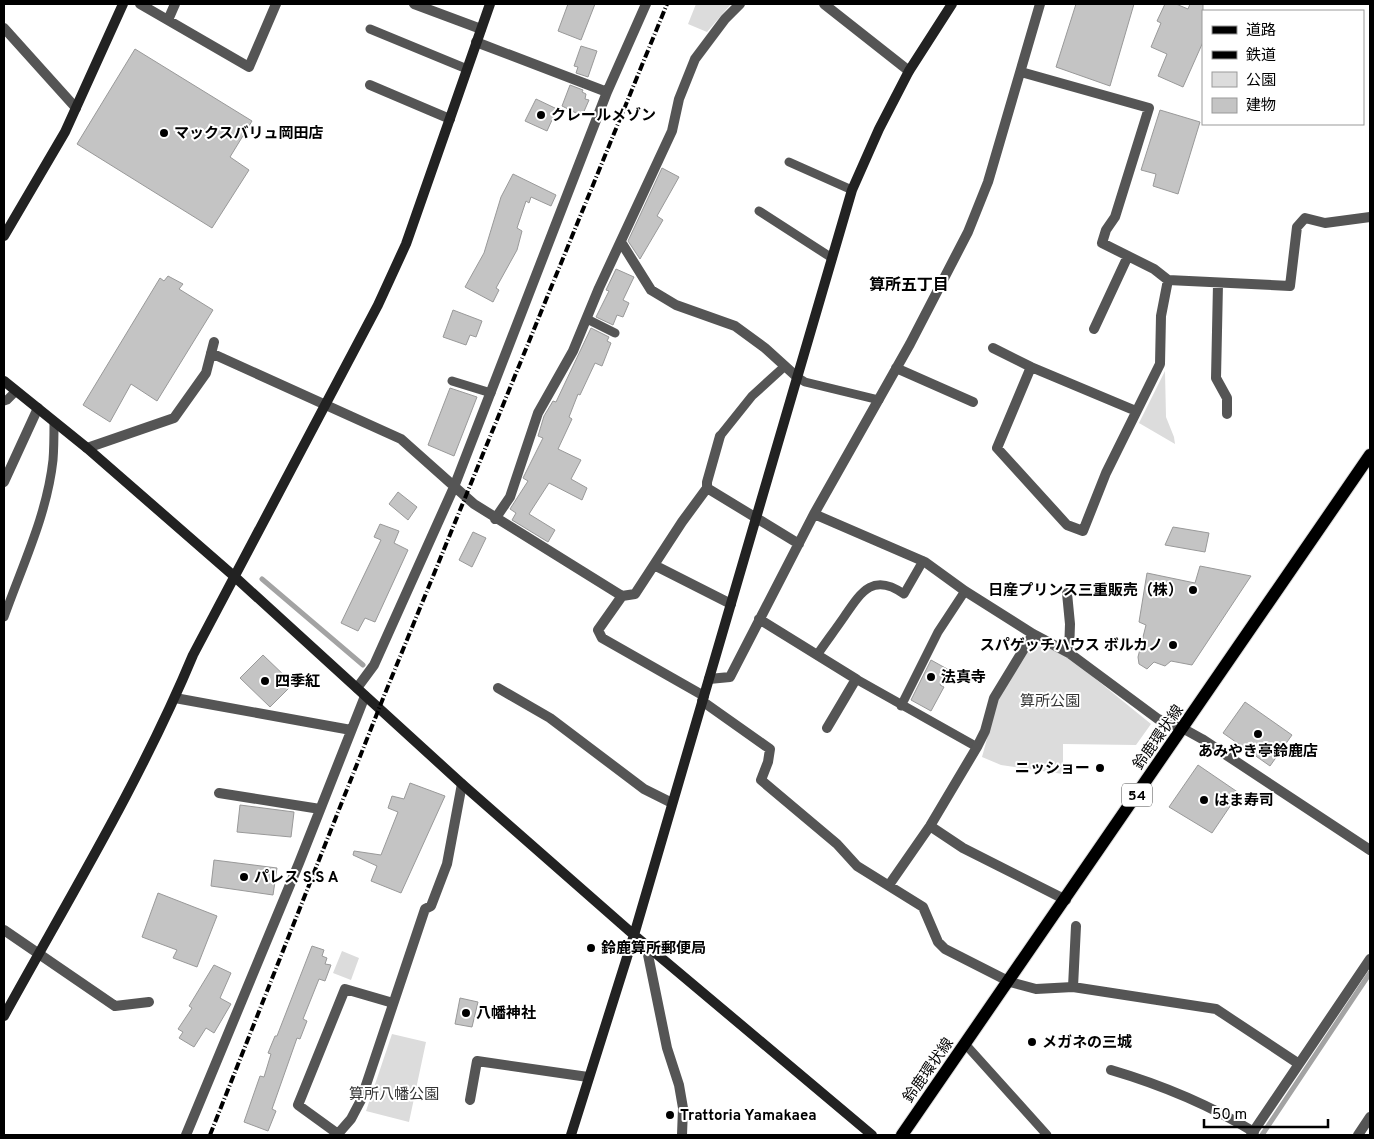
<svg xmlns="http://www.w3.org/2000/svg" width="1374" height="1139" viewBox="0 0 1374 1139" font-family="Overpass,'Noto Sans JP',sans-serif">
<rect width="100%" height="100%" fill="#fff"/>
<!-- green -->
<path fill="#dcdcdc" d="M696 4H731L707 32 688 24Z
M1165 371 1166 417 1174 437 1175 444 1139 423Z
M1039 639 1071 659 1151 724 1136 745 1063 744V774L1001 765 982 757 998 699 1034 641Z
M342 951 359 958 351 980 333 973Z
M392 1034 426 1042 409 1122 366 1111Z"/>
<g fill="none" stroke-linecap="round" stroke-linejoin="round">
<!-- stream -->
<path stroke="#a3a3a3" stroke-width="5" d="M262 579 363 665
M1262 1135 1370 973"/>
</g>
<!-- building -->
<path fill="#c4c4c4" stroke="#999" d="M568 4H595L581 40 558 31Z
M1076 4H1134L1110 86 1056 67Z
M1165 4H1176L1188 9 1190 4H1203V42L1183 87 1158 76 1167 54 1151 47 1161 23 1157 21Z
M581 46 597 51 588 77 576 73 578 67 574 66Z
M135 49 252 121 230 157 249 170 212 228 77 144Z
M570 85 583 90 582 92 586 94 585 99 589 100 582 116 562 106Z
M536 99 557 109 547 131 525 121Z
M1160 110 1200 122 1178 194 1153 186 1156 174 1141 170Z
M662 168 679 177 657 216 663 220 640 259 628 241Z
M513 174 556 195 551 206 531 197 529 203 526 201 517 228 522 231 517 250 496 288 499 290 493 302 465 287 484 253 501 197Z
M616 269 634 277 623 300 629 303 623 317 617 315 613 325 596 317 609 291 606 290Z
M168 276 183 284 179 289 213 310 157 401 131 384 110 422 83 405 160 278 164 281Z
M453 310 482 321 476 337 470 335 466 345 443 337Z
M591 328 609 337 607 341 611 343 602 366 595 363 580 395 578 394 569 417 572 419 558 449 581 460 571 479 587 488 582 500 549 483 529 514 555 530 548 542 512 520 516 513 510 509 528 481 523 478 543 438 538 436 544 416 553 401 556 402Z
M450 388 477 397 454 456 428 445Z
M398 492 417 507 408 520 389 504Z
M380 524 399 531 394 543 408 550 375 622 365 618 358 631 341 623 381 540 374 537Z
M1173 527 1209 533 1205 552 1165 545Z
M473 532 486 538 472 567 459 560Z
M1200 566 1251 576 1192 665 1171 661 1165 666 1154 662 1147 669 1139 664 1138 657 1146 625 1139 622 1147 573 1195 583Z
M263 655 289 680 287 682 291 686 270 707 240 678Z
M931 660 949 670 940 685 944 687 931 711 911 700Z
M1245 702 1292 735 1270 766 1223 733Z
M1198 765 1239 793 1212 833 1169 807Z
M410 783 445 796 401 893 371 881 377 866 353 855 354 851 381 855 398 812 388 808 392 796 404 799Z
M240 805 294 812 291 837 237 832Z
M214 860 277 868 273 895 211 886Z
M158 893 217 916 197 967 173 958 177 950 142 937Z
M312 946 324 950 322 956 327 958 325 964 331 965 325 981 319 979 303 1019 307 1021 300 1039 297 1038 272 1109 276 1111 268 1131 244 1122 260 1076 264 1077 271 1054 268 1053 275 1036H277Z
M214 965 231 973 220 998 231 1004 214 1033 206 1028 194 1047 179 1038 183 1032 178 1029 192 1008 189 1006Z
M460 998 478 1002 472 1027 455 1024Z"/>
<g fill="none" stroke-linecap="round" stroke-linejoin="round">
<defs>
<path id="primary" d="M902 1135 1370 455"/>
</defs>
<!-- primary casing -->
<use href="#primary" stroke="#dbdbdb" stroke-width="14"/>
<!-- lane -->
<path stroke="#555" stroke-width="9" d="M370 29 467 69
M789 162 852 190
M759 211 832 258
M587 319 615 333
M797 377 805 382 879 400
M452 381 491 393
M4 401 7 400 16 391
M720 436 752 396 785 366
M4 617C22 566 47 515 53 460 54 448 54 434 54 422
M817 655C826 642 835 630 844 617 861 592 873 572 904 594L923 561
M856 679 977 747
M901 706 938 632 965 591
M966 1045 1047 1135"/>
<!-- street -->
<path stroke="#555" stroke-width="10" d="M140 4 249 67 276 4
M414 4 481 29
M824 4 909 71
M168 20 175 4
M4 28 76 108
M476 42 607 92
M1021 72 1149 108 1115 217 1106 230 1102 243 1154 269 1168 280 1290 286 1297 227 1305 218 1325 223 1370 217
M370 85 450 119
M621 242 651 290 676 305 735 326 765 348 797 377
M1218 284 1216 378 1227 398V414
M1094 329 1128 256
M993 348 1031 367
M211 353 401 439 474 504 622 596 598 630 602 638 704 696
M896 368 973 402
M1136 411 1031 367 997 448 1067 525 1083 531 1106 473 1160 364 1161 316 1168 280
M87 448 174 418 206 373 214 342
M4 482 38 408
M707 488 799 544
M814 514 925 562 965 591 1033 634 1069 653 1158 719 1184 729 1202 739 1370 850
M495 519 510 497 538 413 573 351 599 288 672 131 679 99 695 59 725 19 740 4
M654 565 731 604
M1067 593 1070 624 1069 653
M622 596 635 594 682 522 707 488V482L720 436
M759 619 856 679 827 728
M709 679 730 677 814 514 910 344 968 232 988 182 1040 4
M357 688 374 665 454 487 607 92 646 4
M498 688 550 718 644 789 672 803
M175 698 351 730
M702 701 770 749 768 762 761 780 837 844 857 866 923 907 938 942 945 949 1010 982 1036 989 1073 987 1216 1009 1299 1064
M219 793 320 809
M930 826 963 848 1066 900
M889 885 930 826 977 747 985 731 994 698 1033 634
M4 930 115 1006 149 1002
M646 945 667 1048 679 1085 683 1108 682 1135
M1073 987 1076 926
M1111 1070C1162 1085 1208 1104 1254 1132
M470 1100 477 1061 588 1077
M338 1134 298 1105 345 989 393 1003
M186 1135 299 863 365 696
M337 1135 351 1119 361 1100 425 909 431 906 447 864 462 784
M1251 1135 1370 959
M1358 1135 1370 1117"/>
<!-- secondary -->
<path stroke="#222" stroke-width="10" d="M4 236 65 132 123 4
M4 381 87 448 235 577 462 784 634 935 872 1135
M4 1016C69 898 141 780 193 655L378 305 406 244 490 4
M571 1135 634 935 852 190 879 129 909 71 952 4"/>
<!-- primary -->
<use href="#primary" stroke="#000" stroke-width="12"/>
<!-- rail -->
<path stroke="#000" stroke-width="4" stroke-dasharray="8 2.5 1 2.5" stroke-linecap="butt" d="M210 1135 384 696 667 4"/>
</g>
<!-- markers -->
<g fill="#000" stroke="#fff" stroke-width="2">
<circle cx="541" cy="115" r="5"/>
<circle cx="164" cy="133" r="5"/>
<circle cx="1193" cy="590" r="5"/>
<circle cx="1173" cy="645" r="5"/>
<circle cx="931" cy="677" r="5"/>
<circle cx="265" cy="681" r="5"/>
<circle cx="1258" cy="734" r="5"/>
<circle cx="1100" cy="768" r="5"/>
<circle cx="1204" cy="800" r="5"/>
<circle cx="244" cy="877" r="5"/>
<circle cx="591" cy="948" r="5"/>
<circle cx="466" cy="1013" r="5"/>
<circle cx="1032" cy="1042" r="5"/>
<circle cx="670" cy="1115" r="5"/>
</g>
<g text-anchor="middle" stroke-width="4" stroke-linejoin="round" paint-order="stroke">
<!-- shield labels -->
<rect fill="#fff" stroke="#4c4c4c" stroke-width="1" x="1122" y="783.5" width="30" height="23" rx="4"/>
<g font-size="14" font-weight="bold" fill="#000">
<text x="1137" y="800">54</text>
</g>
<!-- poi labels -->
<g font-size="15" font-weight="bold" fill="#000" stroke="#fff" text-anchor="start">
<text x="551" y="120">クレールメゾン</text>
<text x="174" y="138">マックスバリュ岡田店</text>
<text x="1183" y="595" text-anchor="end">日産プリンス三重販売（株）</text>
<text x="1163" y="650" text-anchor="end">スパゲッチハウス ボルカノ</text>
<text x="941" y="682">法真寺</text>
<text x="275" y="686">四季紅</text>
<text x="1258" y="756" text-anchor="middle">あみやき亭鈴鹿店</text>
<text x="1090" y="773" text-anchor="end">ニッショー</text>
<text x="1214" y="805">はま寿司</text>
<text x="254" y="882">パレス S.S A</text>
<text x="601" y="953">鈴鹿算所郵便局</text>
<text x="476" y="1018">八幡神社</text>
<text x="1042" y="1047">メガネの三城</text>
<text x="680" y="1120">Trattoria Yamakaea</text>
</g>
<!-- park labels -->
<g font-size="15" fill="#333" stroke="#fff">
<text x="1050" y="706">算所公園</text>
<text x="394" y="1099">算所八幡公園</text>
</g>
<!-- street labels -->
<g font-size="15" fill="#000" stroke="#fff">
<text transform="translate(1158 737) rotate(-55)" y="5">鈴鹿環状線</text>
<text transform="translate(928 1070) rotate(-55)" y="5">鈴鹿環状線</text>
</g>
<!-- neighbourhood labels -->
<g font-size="16" font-weight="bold" fill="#000" stroke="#fff">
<text x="909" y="290">算所五丁目</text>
</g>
</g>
<!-- border -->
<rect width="1374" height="1139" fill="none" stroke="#000000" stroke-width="10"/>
<!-- legend -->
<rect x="1202" y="10" width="162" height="115" fill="#ffffff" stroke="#999999"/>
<rect x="1212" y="26" width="25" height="8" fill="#000000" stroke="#999999"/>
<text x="1246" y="35" font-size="15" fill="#000000">道路</text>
<rect x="1212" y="51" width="25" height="8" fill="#000000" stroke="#999999"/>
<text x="1246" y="60" font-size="15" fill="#000000">鉄道</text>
<rect x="1212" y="72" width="25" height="15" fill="#dcdcdc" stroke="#999999"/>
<text x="1246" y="85" font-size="15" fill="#000000">公園</text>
<rect x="1212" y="98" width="25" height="15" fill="#c4c4c4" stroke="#999999"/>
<text x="1246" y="110" font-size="15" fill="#000000">建物</text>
<!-- scale -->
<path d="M1204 1119v8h124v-8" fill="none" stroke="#000000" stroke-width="2.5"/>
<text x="1212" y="1119" font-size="15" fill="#000000" stroke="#ffffff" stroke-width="4" paint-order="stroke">50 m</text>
</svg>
